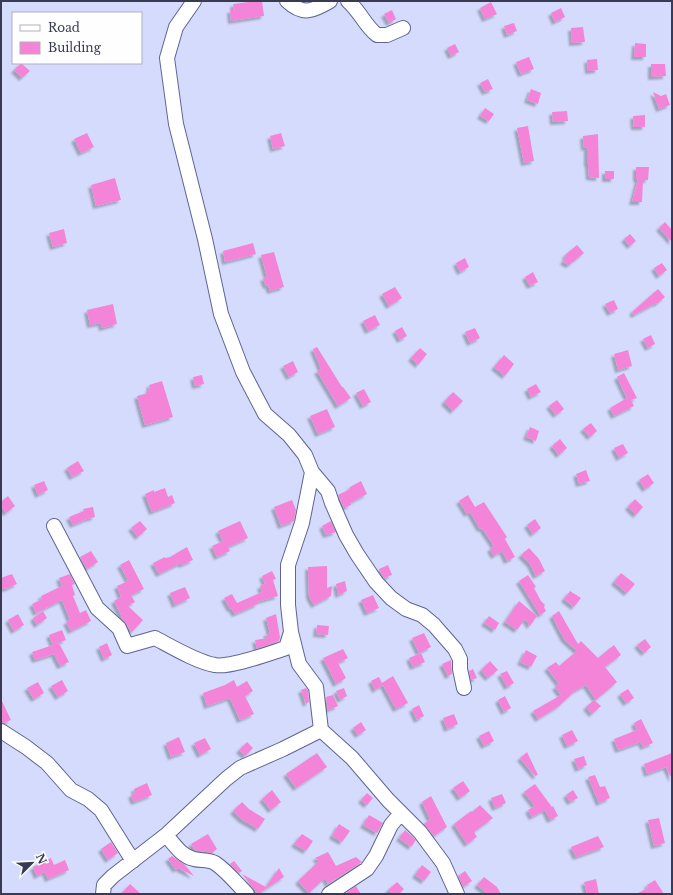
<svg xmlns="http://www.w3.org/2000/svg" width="673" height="895" viewBox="0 0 673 895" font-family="'Libre Baskerville',serif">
<defs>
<filter id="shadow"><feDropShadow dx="-3" dy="3" stdDeviation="1" flood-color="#0004"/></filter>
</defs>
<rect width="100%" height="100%" fill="#d5dbfd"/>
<!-- building -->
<path fill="#f484d7" filter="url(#shadow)" d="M257 1H262L264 16 231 21 230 10H234L233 4Z
M491 2 497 14 485 19 480 8Z
M561 8 565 17 555 22 551 13Z
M392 10 396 19 389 23 384 14Z
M514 23 517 31 507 35 504 26Z
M583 27 585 42 572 43 571 28Z
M635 43 646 44V57H634Z
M455 44 459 52 451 56 447 48Z
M529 57 534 69 521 74 516 62Z
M597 59 598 70 588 71 587 60Z
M21 63 30 71 22 78 14 70Z
M651 64H665L666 76 651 77Z
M488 79 493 89 485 92 480 83Z
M531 89 541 93 538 104 527 100Z
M653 92 661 96 666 94 670 105 659 109Z
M485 108 494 114 489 121 480 116Z
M567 111 568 121 553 122 552 112Z
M645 115V127H634L633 116Z
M528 126 534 161 524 163 517 128Z
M87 133 94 147 81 153 74 139Z
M281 133 285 146 273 149 270 136Z
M598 134 599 178 589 177 588 164H587V147L584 148 583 136Z
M636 167H649L648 180H643L642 202H632L638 179H636Z
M605 171H614V179H605Z
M115 178 121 200 96 206 91 185Z
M665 222 672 230V242L659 228Z
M64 229 67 243 53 247 49 233Z
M630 234 636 241 630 246 624 239Z
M253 243 256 254 225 262 223 251Z
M577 245 584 253 569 265 563 262 566 257 565 255Z
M274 252 284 287 270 291 268 285 266 286 263 278 267 277 261 255Z
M465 258 469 267 460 272 456 263Z
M662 263 667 270 659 276 654 268Z
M533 272 538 282 530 286 525 277Z
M395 287 402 298 389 306 382 294Z
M658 289 665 297 657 304 656 303 634 315 632 312Z
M614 300 618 309 610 313 605 304Z
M113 304 117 324 102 328 101 323 90 325 87 310Z
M375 315 380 325 368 331 363 321Z
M402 327 407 336 400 340 395 331Z
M475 328 480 338 470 343 465 332Z
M651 335 655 344 648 348 643 339Z
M317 347 342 387H343L351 398 338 406 317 371 321 369 313 349Z
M420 348 427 354 418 365 411 358Z
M628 350 632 366 618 370 614 354Z
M504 355 514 364 505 376 494 367Z
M293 361 298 372 289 377 283 366Z
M624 373 637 398 631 400 634 406 614 416 610 408 627 398 617 377Z
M202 375 204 384 195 386 193 377Z
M162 381 173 417 145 425 137 396 148 393V390L150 389 149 385Z
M536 384 541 392 531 397 527 389Z
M364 389 371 402 363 406 356 393Z
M453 392 463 401 453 411 444 402Z
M557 400 564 409 556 415 549 406Z
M327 409 335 427 318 434 310 416Z
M591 423 597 431 590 437 583 429Z
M530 427 539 431 536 441 526 437Z
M560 439 567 448 559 455 552 446Z
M623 444 628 453 619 458 614 448Z
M78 461 84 471 72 477 67 468Z
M586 470 590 481 579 484 576 474Z
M648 474 654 483 645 489 639 480Z
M44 481 48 490 38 495 34 485Z
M361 481 367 494 350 503 351 505 344 508 338 495 350 489V487Z
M165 488 168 497 172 495 175 503 152 512 145 494 154 490V492Z
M468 495 475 507 484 502 507 537 505 539 515 557 507 561 502 551 494 556 490 549 494 546 482 528 480 529 470 512 467 514 459 501Z
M8 496 15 506 6 513 1 506V502Z
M635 499 643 507 636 515 628 507Z
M292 500 296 510 294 521 281 526 274 507Z
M93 507 95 517 87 519 73 525 69 517 84 511 83 509Z
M535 519 541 528 533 534 527 525Z
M140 521 147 529 138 537 131 528Z
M240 521 248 538 228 547 230 551 217 557 212 546 223 541 218 531Z
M331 521 336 532 326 535 322 526Z
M187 547 193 560 182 565 181 563 159 574 153 563 165 557V558L170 557Z
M529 548 539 559 545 571 536 576 530 564 521 555Z
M91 551 98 562 87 569 80 557Z
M129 560 144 589 131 595 135 602 128 606 143 620 132 632 121 618 122 617 114 601 121 597 117 586 126 582V581L128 580 120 565Z
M388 565 392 575 384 578 379 569Z
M327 566V588L332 586 331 596 314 605 309 596 308 567Z
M272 571 276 579 273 580 278 596 257 602 258 604 235 614 231 608 230 609 224 598 232 594 237 603 262 592 260 586 265 584 262 576Z
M621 573 635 584 627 593 614 582Z
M12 574 17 584 6 589 5 588 1 589V578Z
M70 574 75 584 72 585 75 595 73 596 80 613 86 610 91 621 71 631 66 622 70 620 62 600 36 613 32 604 42 599 41 596 62 586 59 578Z
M528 575 536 587 534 588 541 601 545 605 544 607 546 611 540 615 519 581Z
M345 581 347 591 338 595 336 584Z
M185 587 190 598 175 605 170 593Z
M570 591 581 598 574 607 564 599Z
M373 595 379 608 367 613 361 600Z
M519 601 537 616 530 626 525 619 517 630 505 622Z
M43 611 47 618 37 625 33 618Z
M559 611 578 644 581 641 598 658 614 645 621 655 605 667 617 682 596 700 586 685 575 691 559 706 538 719 533 711 561 695 555 687 559 684 547 668 556 662 559 666 577 651 564 639 552 616Z
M18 614 24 625 14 631 8 620Z
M276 614 280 637 279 641 257 649 255 640 268 638 266 633H270L266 618Z
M489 616 499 623 495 630 484 623Z
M317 625 329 626 328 635 316 634Z
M62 630 66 640 55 644 59 643 69 662 60 666 54 654 35 660 32 652 53 645 49 635Z
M424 633 431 647 419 653 412 638Z
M645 639 651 647 644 653 637 645Z
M107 643 112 655 104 659 99 647Z
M343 649 348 658 338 663 346 678 336 684 323 658Z
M526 650 537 656 531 667 520 662Z
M421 653 425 662 413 667 409 658Z
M451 660 452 674 448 676 442 664Z
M490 661 498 670 488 678 481 670Z
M473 669 477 678 471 680 469 671Z
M507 671 514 683 507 687 500 674Z
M393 676 408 703 396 709 382 683Z
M379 677 383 685 375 690 371 681Z
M62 680 68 691 58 697 51 686Z
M234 680 237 687 247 681 253 691 245 696 254 714 240 720 230 698 207 706 203 693 225 685Z
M38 682 44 693 34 699 27 688Z
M306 688 308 690 309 702 306 704 301 690Z
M344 688 347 696 340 700 336 691Z
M628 689 634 698 626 703 620 694Z
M333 695 338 706 328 710 326 697Z
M505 696 511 708 504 712 498 700Z
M1 699 11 720 4 723H1Z
M594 700 601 706 592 714 586 707Z
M419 705 424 716 417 720 412 709Z
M454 714 458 724 447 729 443 718Z
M641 719 653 743 643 747 641 742 618 750 614 739 637 730 634 723Z
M361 722 366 730 358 735 353 728Z
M572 730 578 741 567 746 562 735Z
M489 731 494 741 484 746 479 736Z
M179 737 185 752 171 757 166 743Z
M205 738 211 749 200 755 194 743Z
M247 742 253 748 245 756 239 750Z
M527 752 538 775 535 776 520 758Z
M317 753 327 767 296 788 286 774Z
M672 753V779L666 767 647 774 644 764Z
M584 756 587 765 578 769 574 759Z
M595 775 600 787 605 786 610 798 599 803 588 777Z
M463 781 470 791 460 798 453 788Z
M147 783 152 795 134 802 131 795 135 793 134 789Z
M535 784 552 807 553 806 558 816 550 820 545 810 532 817 528 810 535 806 524 792Z
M272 790 281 802 271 810 262 799Z
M573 790 578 798 570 802 566 795Z
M367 793 373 798 367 805 361 800Z
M502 794 506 803 495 808 491 798Z
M431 796 447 827 434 836 424 824 430 819 422 802Z
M242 802 249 809 265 819 258 829 241 819 233 811Z
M480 805 493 818 474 832 477 837 467 844 454 824 471 811 472 812Z
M369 815 383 823 377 833 363 825Z
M659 818 665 843 654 846 648 820Z
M339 824 350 831 342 842 332 836Z
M405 830 416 840 411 847 399 838Z
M208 834 217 849 212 853 195 850 191 844Z
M302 834 313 841 306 851 294 844Z
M598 836 604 847 576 857 571 847Z
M111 842 118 853 108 860 101 849Z
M328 852 336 866 356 857 362 862 328 884 325 878 309 893 298 881 319 861 315 858Z
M172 856 185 865 194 876 178 868 176 870 168 859Z
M51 858 54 865 65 860 69 870 48 879 45 872 37 876 33 867Z
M234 861 242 871 239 873 230 864Z
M422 865 431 872 424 881 415 875Z
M279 868 284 877 258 894 242 874 266 887Z
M465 871 472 881 463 887 458 876Z
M484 877 497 887 501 894H488L477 885Z
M596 879 599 894H587L584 882Z
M655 880 664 894H636L648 888 647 885Z
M397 882 404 889 399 894H392L388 890Z
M130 884 141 894H121Z
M356 886 361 894H348L347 892Z"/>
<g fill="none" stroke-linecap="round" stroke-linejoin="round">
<defs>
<path id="minor" d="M194 1 176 27 167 58 176 124 205 239 221 314 243 372 265 414 289 435 305 455 312 472 302 523 288 565V605L291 632 299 664 316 687 321 730 352 758 388 800 420 832 443 863 457 894
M287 1C303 16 313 11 330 1
M348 1C360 11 365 26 377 35H387L403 28
M312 472 328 491 332 503 346 535 357 554 376 582 391 598 406 609 422 615 434 625 455 649 460 659V669L464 688
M54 526 97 608 119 628 127 646 155 638C172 647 197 662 215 665 230 668 270 653 286 648L291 632
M1 731 26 747 47 763 71 790 88 799 101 810 133 861
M166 835C174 844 181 856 194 859 201 861 208 859 215 863 227 871 237 884 247 894
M103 894 104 885 113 876 166 835 226 779 240 768 283 749 321 730
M329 894 367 869 376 856 391 825 401 813"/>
</defs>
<!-- minor casing -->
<use href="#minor" stroke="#5e6494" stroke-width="16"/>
<!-- minor -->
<use href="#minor" stroke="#fff" stroke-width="14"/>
</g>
<!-- border -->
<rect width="673" height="895" fill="none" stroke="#383b51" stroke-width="4"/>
<!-- legend -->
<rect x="12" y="12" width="130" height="52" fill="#fefefe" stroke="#afb0b9"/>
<rect x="20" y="25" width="20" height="6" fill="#ffffff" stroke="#afb0b9"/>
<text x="48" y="32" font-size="12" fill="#383b51">Road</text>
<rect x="20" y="42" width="20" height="12" fill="#f484d7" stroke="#afb0b9"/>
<text x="48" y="52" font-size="12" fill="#383b51">Building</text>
<!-- north arrow -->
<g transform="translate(32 863) rotate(66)" stroke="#fefefe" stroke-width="3" paint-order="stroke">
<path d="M0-3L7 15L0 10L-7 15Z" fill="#383b51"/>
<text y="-6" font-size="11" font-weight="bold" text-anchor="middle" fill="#383b51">N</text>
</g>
</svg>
